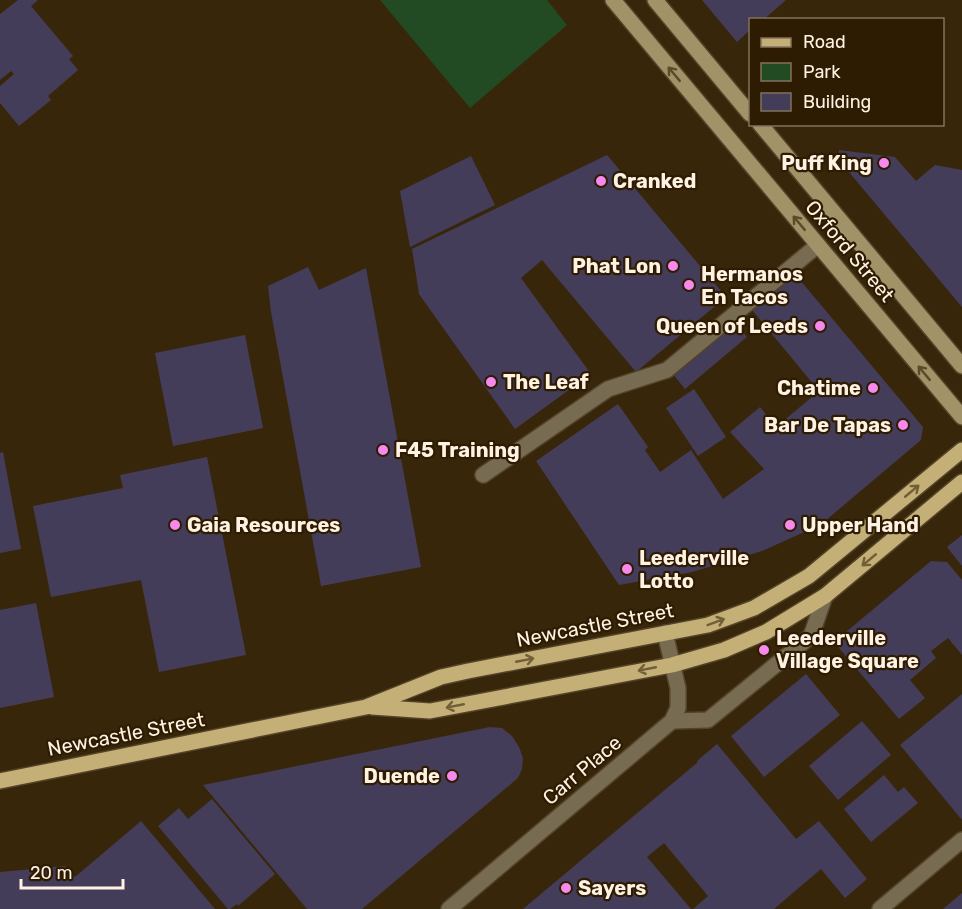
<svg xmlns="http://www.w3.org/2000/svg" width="962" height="909" viewBox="0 0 962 909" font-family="Rubik,sans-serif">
<rect width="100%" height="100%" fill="#38260b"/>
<!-- green -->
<path fill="#224b23" d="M380 0H547L567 25 470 108Z"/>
<!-- building -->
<path fill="#443d59" d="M18 0H38L31 6 73 56 69 59 78 70 48 96 51 100 19 126 0 103V86L14 74 11 71 0 80V14Z
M702 0H786L763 20H750V30L737 42Z
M839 150 895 157 916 181 935 165 962 170V307L838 159Z
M607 155 726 297 636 372 542 260 521 278 591 374 515 429 419 294 412 249Z
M471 156 495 205 410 247 400 191Z
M308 267 319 290 366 268 421 567 321 586 271 312 268 286Z
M795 274 923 427 921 440 812 532 811 529 762 551 692 572 619 585 536 461 618 404 648 447 645 450 660 472 691 450 723 499 764 469 730 432 760 407 772 422 777 418 781 423 819 391 752 310Z
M734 322 747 337 685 389 672 373Z
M245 335 263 428 173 446 155 353Z
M694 389 726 437 698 456 666 408Z
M3 452 21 549 0 553V453Z
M207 457 246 655 159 672 141 580 51 597 33 506 123 488 120 475Z
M962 535V566L947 547Z
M931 561 947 562 962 580V655L948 638 931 651 936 658 910 680 925 698 899 719 834 642Z
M36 603 54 697 0 708V610Z
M806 674 840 715 764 777 731 736Z
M962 694V820L900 745Z
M862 721 891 755 838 800 809 766Z
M490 727 502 728 512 736 519 747 523 758 522 769 518 778 362 909H307L203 785Z
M717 744 796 839 819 821 867 879 845 898 821 869 774 909H693L708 896 664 843 647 857 691 909H523L698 762 697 761Z
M884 775 898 792 904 787 918 803 871 842 844 809Z
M212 799 275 874 238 906 237 904 230 909H228L158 826 179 808 188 819Z
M141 821 215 909H0V872L65 866 75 877Z
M962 893V909H943Z"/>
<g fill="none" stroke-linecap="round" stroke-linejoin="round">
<defs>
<path id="service" d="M483 475 608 389 667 370 818 245
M672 721 708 720 811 636 825 596
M880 909 962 840"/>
<path id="minor" d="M449 909 672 721 678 708V688L665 633"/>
<path id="secondary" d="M613 0 962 417
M655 0 750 114
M760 124 962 366"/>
<path id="primary" d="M372 707 430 711 672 665 724 650 766 632 825 596 962 482
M0 781 366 707 441 677 468 671 708 625 754 608 809 576 962 450"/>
</defs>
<!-- service casing -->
<use href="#service" stroke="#544329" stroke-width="18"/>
<!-- minor casing -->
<use href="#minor" stroke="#544329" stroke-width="18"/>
<!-- secondary casing -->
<use href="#secondary" stroke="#544329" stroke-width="18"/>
<!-- primary casing -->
<use href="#primary" stroke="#544329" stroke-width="18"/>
<!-- service -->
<use href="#service" stroke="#776c52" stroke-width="15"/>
<!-- minor -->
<use href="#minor" stroke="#776c52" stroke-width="15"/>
<!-- secondary -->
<use href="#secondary" stroke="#a29267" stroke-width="15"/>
<!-- primary -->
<use href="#primary" stroke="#c4af77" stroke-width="15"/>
</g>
<!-- one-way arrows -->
<defs><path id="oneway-shaft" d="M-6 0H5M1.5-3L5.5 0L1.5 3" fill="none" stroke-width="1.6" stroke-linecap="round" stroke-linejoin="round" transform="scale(1.5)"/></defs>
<g stroke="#5c4b2a">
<use href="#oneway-shaft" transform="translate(674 74) rotate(-130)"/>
<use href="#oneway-shaft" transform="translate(799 223) rotate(-130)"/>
<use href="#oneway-shaft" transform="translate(924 373) rotate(-130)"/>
</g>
<g stroke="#725e37">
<use href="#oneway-shaft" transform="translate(912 491) rotate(-40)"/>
<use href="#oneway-shaft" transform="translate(869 560) rotate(140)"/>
<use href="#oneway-shaft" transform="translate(716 622) rotate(-20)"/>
<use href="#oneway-shaft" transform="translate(525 660) rotate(-11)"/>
<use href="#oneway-shaft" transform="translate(647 669) rotate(169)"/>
<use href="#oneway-shaft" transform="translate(455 706) rotate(169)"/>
</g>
<!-- markers -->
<g fill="#f788ec" stroke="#2e1c02" stroke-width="2">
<circle cx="884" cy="163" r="6"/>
<circle cx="601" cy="181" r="6"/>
<circle cx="673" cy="266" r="6"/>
<circle cx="689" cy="285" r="6"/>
<circle cx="820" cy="326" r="6"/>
<circle cx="491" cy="382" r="6"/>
<circle cx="873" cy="388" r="6"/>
<circle cx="903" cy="425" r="6"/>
<circle cx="383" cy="450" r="6"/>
<circle cx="175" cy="525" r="6"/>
<circle cx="790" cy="525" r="6"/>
<circle cx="627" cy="569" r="6"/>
<circle cx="764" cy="650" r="6"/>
<circle cx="452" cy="776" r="6"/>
<circle cx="566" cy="888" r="6"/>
</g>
<g text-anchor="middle" stroke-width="4.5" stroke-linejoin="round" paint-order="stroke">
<!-- poi labels -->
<g font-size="20" font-weight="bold" fill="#fff2e3" stroke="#2e1c02" text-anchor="start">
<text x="872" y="170" text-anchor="end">Puff King</text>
<text x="613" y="188">Cranked</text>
<text x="661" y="273" text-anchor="end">Phat Lon</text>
<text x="701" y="281">Hermanos<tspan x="701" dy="23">En Tacos</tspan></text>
<text x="808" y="333" text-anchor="end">Queen of Leeds</text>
<text x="503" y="389">The Leaf</text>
<text x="861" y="395" text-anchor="end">Chatime</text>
<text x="891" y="432" text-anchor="end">Bar De Tapas</text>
<text x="395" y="457">F45 Training</text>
<text x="187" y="532">Gaia Resources</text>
<text x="802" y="532">Upper Hand</text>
<text x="639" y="565">Leederville<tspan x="639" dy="23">Lotto</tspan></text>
<text x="776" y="645">Leederville<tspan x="776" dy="23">Village Square</tspan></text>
<text x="440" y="783" text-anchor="end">Duende</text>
<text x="578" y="895">Sayers</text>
</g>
<!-- street labels -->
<g font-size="20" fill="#fff2e3" stroke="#2e1c02">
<text transform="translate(850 251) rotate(50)" y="7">Oxford Street</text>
<text transform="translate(595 625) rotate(-11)" y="7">Newcastle Street</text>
<text transform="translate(126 734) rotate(-11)" y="7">Newcastle Street</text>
<text transform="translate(582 770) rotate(-40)" y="7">Carr Place</text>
</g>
</g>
<!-- legend -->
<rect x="749" y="18" width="195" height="108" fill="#2e1c02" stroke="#82725c" stroke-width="1.5"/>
<rect x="761" y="38" width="30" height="9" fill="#c4af77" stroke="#82725c" stroke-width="1.5"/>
<text x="803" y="48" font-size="18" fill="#fff2e3">Road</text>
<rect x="761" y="63" width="30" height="18" fill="#224b23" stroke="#82725c" stroke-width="1.5"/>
<text x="803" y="78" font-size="18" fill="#fff2e3">Park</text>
<rect x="761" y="93" width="30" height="18" fill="#443d59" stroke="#82725c" stroke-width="1.5"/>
<text x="803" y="108" font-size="18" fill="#fff2e3">Building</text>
<!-- scale -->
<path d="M21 879v9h102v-9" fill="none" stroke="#fff2e3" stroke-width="3"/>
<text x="30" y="879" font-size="18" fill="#fff2e3" stroke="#2e1c02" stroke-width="4.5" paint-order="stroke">20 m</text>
</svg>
